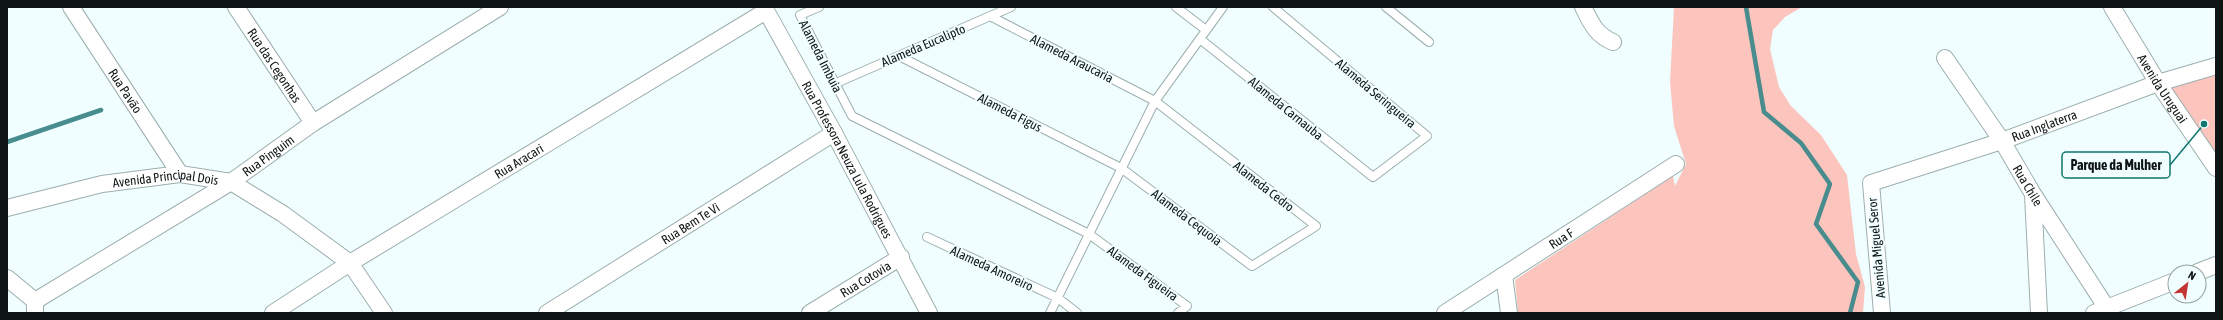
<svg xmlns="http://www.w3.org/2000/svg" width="2223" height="320" viewBox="0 0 2223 320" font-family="'Asap Condensed',sans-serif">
<rect width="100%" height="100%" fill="#f0feff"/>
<!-- green -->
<path fill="#fbc5be" d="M1674 7H1802L1785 17 1773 30 1770 49 1779 87 1791 106 1821 135 1847 175 1856 254 1865 287 1863 313H1518L1515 280 1673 176 1675 186 1686 164 1674 126 1670 82Z
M2216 73V160L2168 88Z"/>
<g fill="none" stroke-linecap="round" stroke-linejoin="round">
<!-- stream -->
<path stroke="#488c8d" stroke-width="4.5" d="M1746 7 1764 112 1801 143 1830 184 1816 224 1858 282 1850 313
M7 142 101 110"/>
<defs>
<path id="service" d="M819 7 800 15 852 116 1089 234 1187 306 1178 313
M1176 7 1206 30
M1386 7 1429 42
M1200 39 1373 177 1427 136 1273 7
M899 56 1121 168 1252 266 1316 226 1155 101 990 16
M834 84 1011 7
M927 237 1058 298 1077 313
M1050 313 1155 101 1223 7"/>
<g id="minor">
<path id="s1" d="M71 7 180 174"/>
<path id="s2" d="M236 7 313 123"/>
<path id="s3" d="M764 7 834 133 929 313"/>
<path d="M1583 7C1591 23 1596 35 1613 42"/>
<path id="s4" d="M2112 7 2158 83 2216 168"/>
<path id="s5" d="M1945 58 2002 141 2033 194 2110 313"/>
<path d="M2033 195 2039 313"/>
<path id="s6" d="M7 208 102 184 180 174 231 182 283 214 350 263 384 313"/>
<path d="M2198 272 2216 265"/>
<path d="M1504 275 1509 313"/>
<path d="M7 278 35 301V313"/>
<path id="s7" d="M35 301 231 182 313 123 500 7"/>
<path id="s8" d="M273 313 350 263 766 11"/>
<path id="s9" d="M547 313 834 133"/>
<path id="s10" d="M810 313 901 257"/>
<path id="s11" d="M1445 313 1676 164"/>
<path id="s12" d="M1882 313 1871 183 2002 141 2158 83 2216 66"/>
<path d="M2094 313 2175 281"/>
</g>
</defs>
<!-- service casing -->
<use href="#service" stroke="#9daeae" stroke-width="10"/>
<!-- minor casing -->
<use href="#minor" stroke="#9daeae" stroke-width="18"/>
<!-- service -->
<use href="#service" stroke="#fff" stroke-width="8"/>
<!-- minor -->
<use href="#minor" stroke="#fff" stroke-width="16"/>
</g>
<g text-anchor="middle" stroke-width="4" stroke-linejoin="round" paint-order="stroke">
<!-- street labels -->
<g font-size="13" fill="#0f1515" stroke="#f0feff">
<text transform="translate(923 45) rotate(-23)" y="5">Alameda Eucalipto</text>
<text transform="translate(821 56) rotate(63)" y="5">Alameda Imbuia</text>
<text transform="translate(1072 58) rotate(27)" y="5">Alameda Araucaria</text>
<text dy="5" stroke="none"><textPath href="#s2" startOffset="70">Rua das Cegonhas</textPath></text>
<text dy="5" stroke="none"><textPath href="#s4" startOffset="96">Avenida Uruguai</textPath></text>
<text dy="5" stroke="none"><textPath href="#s1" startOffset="100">Rua Pavão</textPath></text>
<text transform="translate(1376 93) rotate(40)" y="5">Alameda Seringueira</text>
<text transform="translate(1286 108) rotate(39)" y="5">Alameda Carnauba</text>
<text transform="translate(1010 112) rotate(27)" y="5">Alameda Figus</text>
<text dy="5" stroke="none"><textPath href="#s12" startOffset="313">Rua Inglaterra</textPath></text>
<text dy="5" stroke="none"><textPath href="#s7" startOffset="275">Rua Pinguim</textPath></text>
<text dy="5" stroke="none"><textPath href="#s3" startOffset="174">Rua Professora Neuza Lula Rodrigues</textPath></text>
<text dy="5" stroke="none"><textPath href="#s8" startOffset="289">Rua Aracari</textPath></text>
<text dy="5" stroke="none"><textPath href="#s6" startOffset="162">Avenida Principal Dois</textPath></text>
<text dy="5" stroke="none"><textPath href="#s5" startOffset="152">Rua Chile</textPath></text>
<text transform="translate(1264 186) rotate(38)" y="5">Alameda Cedro</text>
<text transform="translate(1187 217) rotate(37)" y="5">Alameda Cequoia</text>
<text dy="5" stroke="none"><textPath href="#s9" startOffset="169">Rua Bem Te Vi</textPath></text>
<text dy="5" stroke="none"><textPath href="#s11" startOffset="138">Rua F</textPath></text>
<text transform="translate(1876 248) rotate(-95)" y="5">Avenida Miguel Seror</text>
<text transform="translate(992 268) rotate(25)" y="5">Alameda Amoreiro</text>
<text transform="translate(1143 273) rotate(36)" y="5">Alameda Figueira</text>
<text dy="5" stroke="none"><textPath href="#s10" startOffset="65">Rua Cotovia</textPath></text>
</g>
</g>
<!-- callouts -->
<path fill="none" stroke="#0f766e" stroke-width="1.5" d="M2204 124L2170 165"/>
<circle fill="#0f766e" stroke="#f0feff" stroke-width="1.5" cx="2204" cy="124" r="4"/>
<rect fill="#f0feff" stroke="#0f766e" stroke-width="1.5" x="2062" y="152" width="108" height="26" rx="4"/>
<g font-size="14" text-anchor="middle" font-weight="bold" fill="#0f1515">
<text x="2116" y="170">Parque da Mulher</text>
</g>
<!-- border -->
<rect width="2223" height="320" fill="none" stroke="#0f1515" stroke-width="16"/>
<!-- north arrow -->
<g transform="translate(2187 284) rotate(30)"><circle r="19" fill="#f0feff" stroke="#96a1a1"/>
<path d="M0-3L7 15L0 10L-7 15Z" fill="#c23431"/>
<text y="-6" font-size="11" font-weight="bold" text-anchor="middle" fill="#0f1515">N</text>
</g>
</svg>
